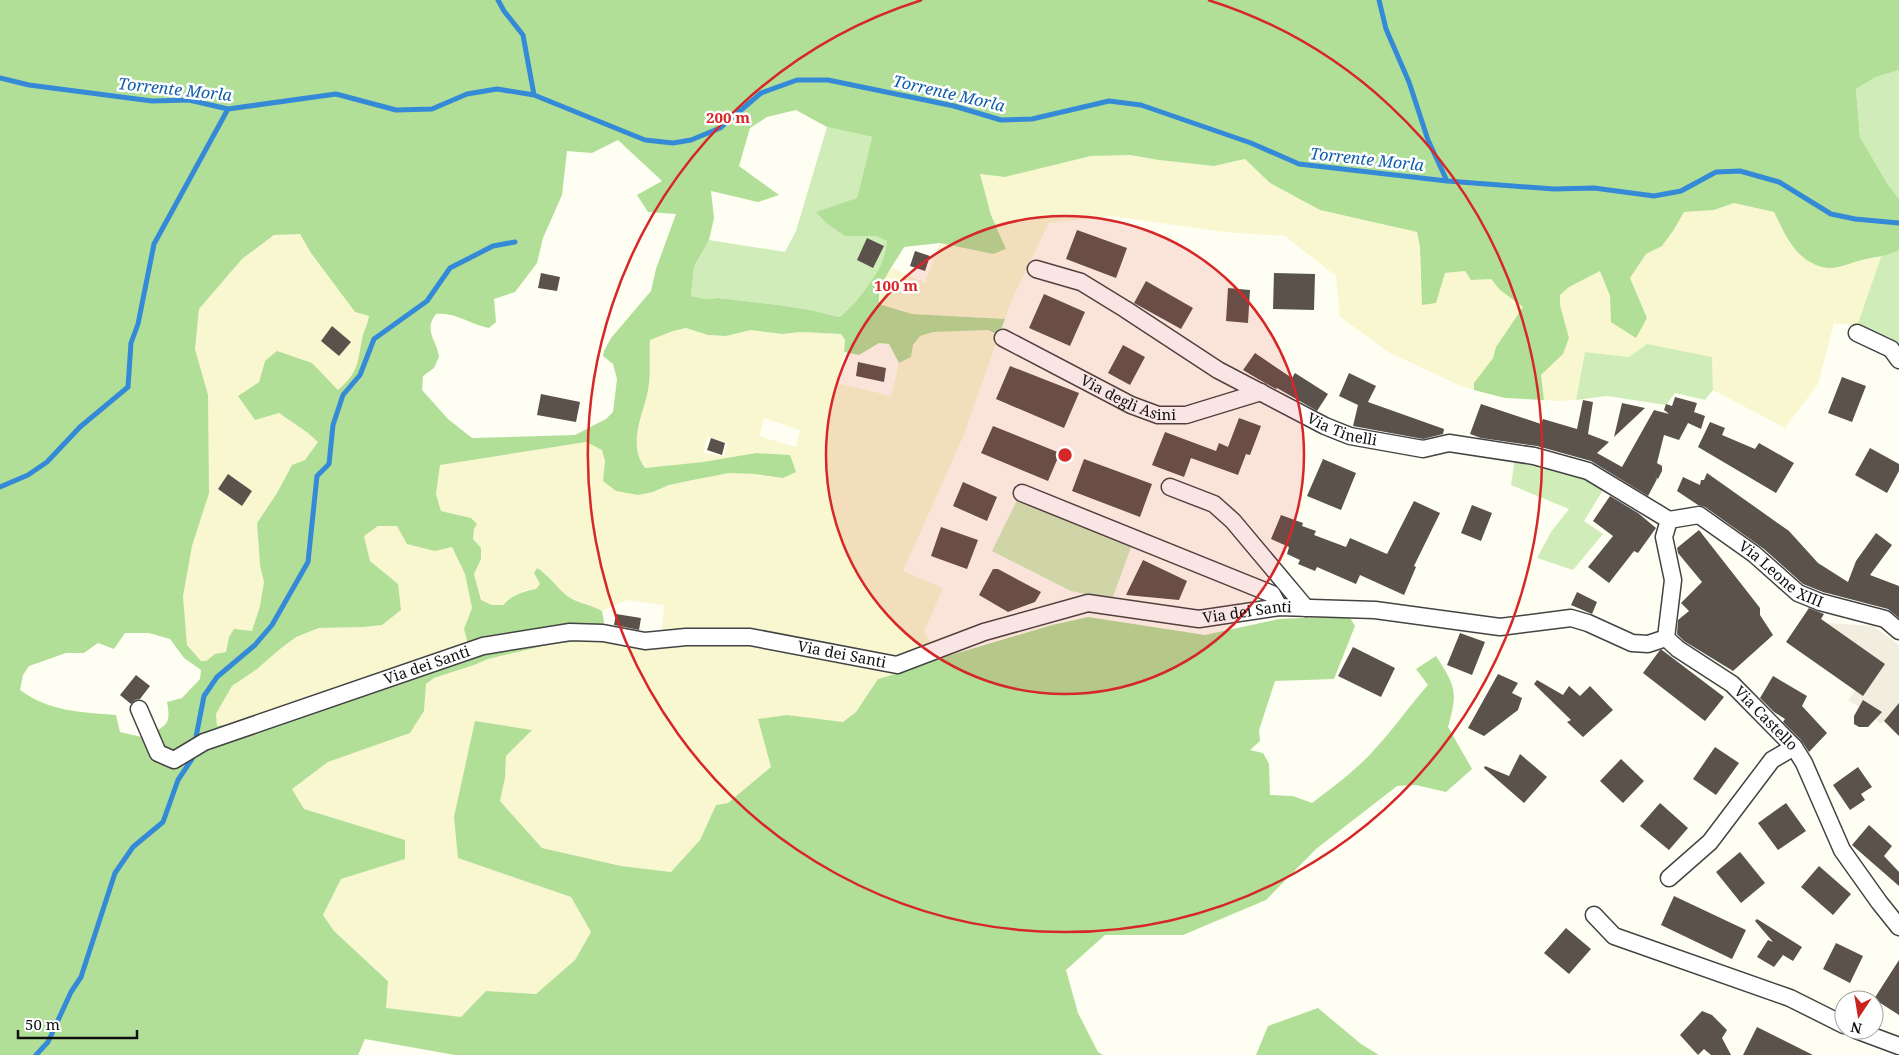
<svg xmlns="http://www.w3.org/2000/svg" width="1899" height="1055" viewBox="0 0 1899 1055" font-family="'Noto Serif',serif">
<rect width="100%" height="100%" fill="#fffef3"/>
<!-- farmland -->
<path fill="#f8f7d0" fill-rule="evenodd" d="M1130 155 1159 160 1214 166 1246 159 1270 183 1320 210 1417 232 1420 247V274L1436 303 1445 273 1465 271 1471 280 1490 279 1500 290 1523 307 1496 347 1493 358 1475 383 1474 390 1463 387 1390 353 1340 317 1336 276 1285 236 1224 232 1111 216 1049 223 1012 299 1005 319 912 314 879 304 881 290 885 278 892 268 925 283 940 243 993 254 1006 249 991 215 980 174 1005 177 1091 156Z
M1734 203 1774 212 1792 247 1829 268 1882 254 1857 326 1834 323 1818 384 1785 428 1713 390 1712 357H1629L1585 352 1576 400 1558 401 1544 400 1541 375 1563 354 1569 338 1560 305V295L1569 287 1600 271 1610 296 1612 322 1636 337 1647 318 1630 278 1646 254 1662 246 1673 231 1683 212 1714 210Z
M300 234 311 253 355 312 369 316 367 328 363 334 358 363 355 371 350 379 338 390 312 363 265 361 259 382 238 396 279 413 308 433 318 442 305 460 292 465 277 493 257 523 260 565 264 582 260 606 252 631 229 637 226 652 215 654 206 661H201L187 645 183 596 207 440 208 395 195 349 199 309 242 259 275 235ZM332 326 351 342 339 356 321 341ZM228 474 252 491 242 506 218 489Z
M686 328 708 335 726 336 751 330 782 334 801 332 841 334 845 340 844 352 837 383 891 396 899 363 911 357 913 345 920 336 933 332 969 330H988L999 335 963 437 903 571 943 588 924 632 941 658 913 669 878 679 856 712 843 722 787 715 771 767 728 803 716 805 700 840 671 872 621 866 542 848 500 801 505 778 506 756 531 730 475 722 458 858 571 897 591 932 575 960 536 994 486 991 461 1017 385 1008 388 980 334 931 323 915 341 879 404 859 405 840 304 809 292 789 328 762 410 733 424 711 426 684 434 678 474 665 488 659 556 643 593 641 661 648 664 605 627 600 602 611 567 596 554 585 546 573 537 568 534 574 540 584 536 589 525 590 508 600 503 605H492L481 600 474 573 481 559V548L473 539 474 529 471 518 441 511 436 494 440 465 586 442 602 450 605 461 603 481 616 491 638 495 653 492 669 485 688 481 729 473 755 474 790 455 756 453 703 462 645 468 641 462 636 445 637 431 648 389 650 340 673 331ZM764 418 800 430 796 447 759 436ZM708 437 728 443 724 456 703 453Z
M378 526H397L435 551 452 547 465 574 472 608 464 629 471 656 247 721 217 726 216 714 232 686 257 669 280 649 296 637 319 628 364 627 382 625 398 584 370 561 364 536Z"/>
<!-- green -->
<path fill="#d0edb9" d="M1899 70V199L1887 183 1860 137 1856 89 1876 77Z
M827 127 872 137 857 198 845 236H875L887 241C886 249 884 257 881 264 875 278 852 309 839 317L811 310 778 305 719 298 705 299 691 296 694 267 709 240 785 252 796 231Z
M1899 250V345L1889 337 1857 326 1882 254 1894 253Z
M1647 344 1712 357 1713 390 1705 400 1675 393 1666 405 1607 396 1576 400 1585 352 1629 357Z
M1515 457 1582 475 1603 490 1584 521 1603 534 1573 570 1537 558 1551 532 1569 509 1511 485Z
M1017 500 1131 547 1112 600 1071 591 992 551Z"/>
<!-- forest -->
<path fill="#b2df97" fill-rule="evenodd" d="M0 0H1899V70L1876 77 1856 89 1860 137 1887 183 1899 199V250C1890 256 1873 257 1862 260 1852 262 1838 269 1828 268 1797 264 1786 236 1774 212L1734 203 1714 210 1684 212 1673 231 1662 246 1646 254 1630 278 1647 318 1636 338 1611 322 1610 296 1600 271 1569 287 1560 295V305L1569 338 1563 354 1541 375 1544 400 1505 398 1474 390V383L1493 358 1496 347 1523 307 1500 290 1491 279 1471 280 1465 271 1445 273 1436 303 1422 305 1420 247 1417 232 1320 210 1270 183 1245 159 1214 166 1159 160 1130 155 1091 156 1005 177 980 174 991 215 1006 249 993 254 940 243 904 247C894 265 877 284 879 304L912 314 1005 319 999 335 988 330 933 332 920 336 913 345 911 357 899 363 889 344 879 343 859 355 844 352 845 340 841 334 801 332 782 334 751 330 726 336 708 335 686 328 673 331 650 340C649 356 651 374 648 390 643 416 627 443 645 468L703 462 756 453 790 455 796 472 783 478 755 474 729 473 688 481 669 485 653 492 638 495 616 491 603 481 605 461 602 450 586 442 440 465 436 494 441 511 471 518 477 524 474 529 473 539 481 548V559L474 574 481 600 492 605H503C511 596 523 591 536 589L540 584 534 573 537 568C549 575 555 586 566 595 576 603 590 604 602 611L604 622 592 641 556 643 488 659 474 665 434 678 426 684 424 711 410 733 328 762 292 789 304 809 405 840V859L341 879 323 915 334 931 388 981 386 1008 461 1017 486 991 536 994 575 960 591 932 571 897 458 858 454 817 475 721 532 730 506 756 505 778 500 801 542 848 621 866 671 872 700 840 716 805 728 803 771 767 758 719 787 715 843 722 856 712 878 679 913 669 941 658 1052 625 1088 617 1205 635 1279 619 1349 616 1355 626 1334 679 1275 681 1259 730 1260 741 1250 750 1263 753 1269 764 1270 795 1293 796 1312 803C1327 791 1343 780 1357 767 1384 743 1404 712 1428 685L1416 669 1436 656C1456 687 1458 692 1448 727L1472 769 1446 792 1416 785 1397 786 1316 849 1266 900 1183 935H1105L1066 970 1078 1013 1098 1052 1103 1055H455L365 1039 358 1055H0ZM796 110 827 127 872 137 857 198 816 212 826 223 845 236H875L887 241C886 249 884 257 881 264 875 278 852 309 839 317L811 310 778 305 719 298 705 299 691 296 694 267 709 240 714 218 711 191 758 202 779 195 739 166 750 128 767 117ZM618 140 662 181 637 195 648 212 676 214 656 269 651 291 611 338 604 351 603 356 613 364 617 379 613 412 606 419 575 435 472 438 448 419 422 390 423 376 434 368 439 357C437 340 423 331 436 314 456 312 471 325 489 328L496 322 494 299 515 292 537 263 543 238 562 195 567 151 592 153ZM300 234 311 253 355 312 369 316C367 326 366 326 363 335 362 339 361 345 360 350 357 369 353 377 338 390L312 363 277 351 265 361 259 382 238 396 255 420 279 413 308 433 318 442 305 460 292 465 277 493 257 523 260 565 264 582 260 606 252 631 234 629 229 637 226 652 215 654 206 661H201L187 645 183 596 192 546 209 493 208 395 195 349 199 309 242 259 274 235ZM378 526H397L407 544 435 551 452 547 465 574 472 608 464 629 471 656 247 721 217 726 216 714 232 686 257 669 280 649 296 637 319 628 364 627 382 625 401 610 398 584 370 561 364 536ZM125 633H149L170 639 184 658 201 670 200 679 182 698 167 702C172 728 164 724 146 738L120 732 116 715C81 712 50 712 20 690L23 675 29 666 66 653H84L98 643 114 649Z
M1318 1008 1361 1044 1379 1055H1256L1268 1026Z"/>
<!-- plaza -->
<path fill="#f1eee0" d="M1827 623 1873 626 1899 645V703L1881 724 1874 719 1862 704 1859 707 1848 700 1856 690Z"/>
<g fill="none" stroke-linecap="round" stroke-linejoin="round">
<!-- stream -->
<path stroke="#358ad7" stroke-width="5" d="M498 0 504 11 523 35 534 95
M1379 0 1386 29 1409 82 1428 140 1447 181
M0 78 29 85 152 101 189 100 228 109 336 94 396 110 432 109 467 94 497 89 534 95 645 140 673 143 691 140 720 128 761 93 797 80H828L954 106 1001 120 1032 119 1109 101 1141 105 1251 143 1299 164 1447 181 1554 189 1594 188 1654 196 1681 191 1716 172 1740 171 1779 182 1831 214 1855 219 1899 223
M0 487 28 475 47 462 80 427 128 387 131 343 138 324 154 244 228 109
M195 742 204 696 217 677 255 645 272 625 308 562 317 476 329 464 333 425 343 395 360 375 374 339 427 301 450 268 493 246 515 242
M36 1055 48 1042 71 992 81 977 115 873 133 847 163 822 178 780 192 759 193 753"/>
</g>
<!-- building -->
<path fill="#5a524b" d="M1077 230 1127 248 1116 278 1066 259Z
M867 238 884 246 873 268 857 260Z
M915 251 930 256 925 271 910 266Z
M541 273 560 277 557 291 538 288Z
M1274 273 1315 274 1314 310 1273 309Z
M1146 281 1193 308 1181 329 1134 303Z
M1228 288 1250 290 1248 323 1226 321Z
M1044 294 1085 312 1070 346 1029 328Z
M332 326 351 342 339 356 321 341Z
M1123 345 1145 357 1130 385 1108 373Z
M1255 353 1292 378 1295 373 1328 394 1317 411 1277 388 1276 389 1258 379 1243 370Z
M858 362 886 368 884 382 856 376Z
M1010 366 1079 393 1064 428 996 399Z
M1349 373 1376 386 1368 402 1444 429 1443 434 1423 439 1353 426 1358 405 1339 396Z
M1842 377 1866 386 1852 422 1828 413Z
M541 394 580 402 576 422 537 415Z
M1675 397 1697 403 1694 412 1705 416 1701 429 1688 423 1679 440 1664 435 1657 463 1662 466V471L1658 479 1655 477 1657 479 1648 496 1591 461 1537 446 1481 438 1470 434 1481 404 1541 424 1543 419 1577 429 1583 400 1593 402 1588 434 1609 442 1597 453 1622 467 1654 410 1669 414 1664 410 1666 404 1672 406Z
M1622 403 1645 408 1614 437Z
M1239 418 1261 426 1250 455 1246 454 1238 475 1191 458 1184 477 1152 465 1165 432 1216 451 1219 443 1228 447Z
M1710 422 1725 428 1722 435 1755 449 1759 443 1794 463 1776 493 1698 447Z
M993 426 1060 453 1048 481 981 453Z
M711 438 725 443 722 455 707 450Z
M1870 448 1899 464V471L1887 493 1855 475Z
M1084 459 1152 484 1140 517 1072 491Z
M1323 459 1356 473 1341 510 1307 496Z
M1707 473 1789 531 1818 563 1848 582 1856 561 1876 533 1892 545 1870 575 1899 586V618L1888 609 1823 592 1803 584 1764 549 1705 507 1698 505 1677 491 1683 477 1700 485 1701 480H1704Z
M228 474 252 491 242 506 218 489Z
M963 482 997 497 987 521 953 506Z
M1610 496 1638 513 1656 528 1638 553 1634 551 1609 583 1588 567 1613 536 1593 521Z
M1414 501 1440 513 1414 566 1416 567 1404 595 1360 575 1356 584 1317 567 1315 571 1298 564 1300 560 1287 554 1289 547 1271 539 1281 515 1303 523 1302 526 1316 531 1314 535 1346 547 1350 538 1387 554Z
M1472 505 1492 513 1481 541 1461 533Z
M941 527 978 540 967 569 931 556Z
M1699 530 1760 608V615L1773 635 1733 671 1684 641 1677 634 1678 620 1689 611 1681 603 1702 582 1678 553 1677 548Z
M1143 560 1187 581 1179 600 1126 595Z
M993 569H998L1041 592 1035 602 1008 612 979 595Z
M1577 592 1597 602 1592 614 1571 605Z
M1809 608 1824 614 1821 619 1885 664 1863 696 1786 642Z
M616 614 641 618 639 630 614 625Z
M1460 633 1485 642 1472 675 1447 665Z
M1353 647 1395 668 1381 697 1338 676Z
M1660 650H1662L1724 697 1705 721 1643 673Z
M1498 674 1518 683 1512 693 1522 698 1518 710 1484 736 1468 728Z
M136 675 150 686 140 699 135 700 131 704 120 695Z
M1773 676 1807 696 1802 706 1827 733 1809 752 1801 740 1783 722 1785 719 1774 712 1760 698Z
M1537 680 1563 695 1569 686 1580 696 1590 686 1613 710 1583 737 1567 722 1571 720 1534 684Z
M1863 700 1882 712 1868 727H1859L1854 724V716Z
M1899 703V736L1884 721Z
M1715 747 1739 763 1716 795 1693 779Z
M1520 754 1547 777 1524 803 1484 768 1485 766 1509 776Z
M1621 759 1644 781 1623 803 1600 781Z
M1858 767 1872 787 1861 794 1865 800 1850 810 1833 785Z
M1660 803 1688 828 1669 850 1640 826Z
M1786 803 1806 831 1778 850 1758 823Z
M1869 825 1892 846 1884 856 1899 872V886L1852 845Z
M1740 852 1765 883 1741 903 1716 872Z
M1819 866 1851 894 1833 915 1801 887Z
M1674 896 1746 930 1732 959 1661 925Z
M1757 919 1802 947 1793 961 1783 955 1774 967 1757 957 1768 940 1773 942 1755 921Z
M1566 928 1591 949 1569 974 1544 953Z
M1836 943 1863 956 1850 983 1823 969Z
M1899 960V1015L1874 999Z
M1702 1011 1712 1015 1727 1030 1722 1038 1731 1055H1711L1704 1049 1698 1055 1680 1035Z
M1757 1027 1813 1055H1743Z"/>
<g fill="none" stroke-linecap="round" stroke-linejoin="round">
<defs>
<g id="minor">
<path id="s1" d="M1036 269 1081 282 1125 309 1218 370 1325 426 1350 436 1423 449 1449 443 1534 456 1588 471 1669 520"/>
<path d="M1857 333 1891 349 1899 360"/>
<path id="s2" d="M1003 338 1131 405 1158 415H1186L1261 392"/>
<path d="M1170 487 1214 504 1233 521 1306 608"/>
<path d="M1022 493 1272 594 1279 607"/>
<path id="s3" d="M1669 520 1664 537 1673 580 1666 638 1678 649 1732 684 1794 747 1804 763 1842 850 1879 902 1899 927"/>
<path id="s4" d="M1669 520 1699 515 1754 554 1798 593 1820 602 1885 619 1899 631"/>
<path id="s5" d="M139 709 158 753 174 760 204 742 483 646 570 632 603 633 645 641 686 637H750L897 665 984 632 1088 603 1199 619 1279 607 1375 610 1500 627 1571 618 1588 623 1632 643 1648 644 1666 638"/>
<path d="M1669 878 1710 842 1772 760 1794 747"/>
<path d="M1594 915 1614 936 1790 998 1844 1025"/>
<path d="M1856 1030 1899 1046"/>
</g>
</defs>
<!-- minor casing -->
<use href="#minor" stroke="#434343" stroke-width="19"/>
<!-- minor -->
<use href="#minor" stroke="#fff" stroke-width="16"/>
</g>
<!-- distance rings -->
<circle cx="1065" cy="455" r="239" fill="#d62828" fill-opacity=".12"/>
<g fill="none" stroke="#d62828" stroke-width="2.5">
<circle cx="1065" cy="455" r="239"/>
<path d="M1208 0A477 477 0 1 1 922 0"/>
</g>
<g text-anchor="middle" stroke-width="5" stroke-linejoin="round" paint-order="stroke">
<!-- street labels -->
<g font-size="15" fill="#101010" stroke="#fff">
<text dy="5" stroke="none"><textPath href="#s2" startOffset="140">Via degli Asini</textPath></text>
<text dy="5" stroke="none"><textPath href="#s1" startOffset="348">Via Tinelli</textPath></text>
<text dy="5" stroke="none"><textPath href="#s4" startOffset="132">Via Leone XIII</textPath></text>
<text dy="5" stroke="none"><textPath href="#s5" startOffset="1176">Via dei Santi</textPath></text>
<text dy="5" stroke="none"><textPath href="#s5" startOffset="758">Via dei Santi</textPath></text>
<text dy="5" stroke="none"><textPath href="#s5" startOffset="336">Via dei Santi</textPath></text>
<text dy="5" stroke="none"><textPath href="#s3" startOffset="249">Via Castello</textPath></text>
</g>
<!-- water labels -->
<g font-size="16" font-style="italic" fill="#0f5cac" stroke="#fff">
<text transform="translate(175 89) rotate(6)" y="6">Torrente Morla</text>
<text transform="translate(949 93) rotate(13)" y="6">Torrente Morla</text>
<text transform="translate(1367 159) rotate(6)" y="6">Torrente Morla</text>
</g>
</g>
<circle cx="1065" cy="455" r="8" fill="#d62828" stroke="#fff" stroke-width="2.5"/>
<g font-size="15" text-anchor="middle" font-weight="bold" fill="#d62828" stroke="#fff" stroke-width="5" stroke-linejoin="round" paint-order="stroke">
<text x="728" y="123">200 m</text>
<text x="896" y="291">100 m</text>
</g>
<!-- north arrow -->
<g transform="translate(1859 1015) rotate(192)"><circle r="24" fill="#ffffff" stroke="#9f9f9f"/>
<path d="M0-4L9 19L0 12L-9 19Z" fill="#cb221d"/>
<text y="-8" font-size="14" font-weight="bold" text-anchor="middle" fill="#101010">N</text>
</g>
<!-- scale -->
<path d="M18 1030v8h119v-8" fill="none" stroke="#101010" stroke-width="2.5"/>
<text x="25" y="1030" font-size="15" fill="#101010" stroke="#ffffff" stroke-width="4" paint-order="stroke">50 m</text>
</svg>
